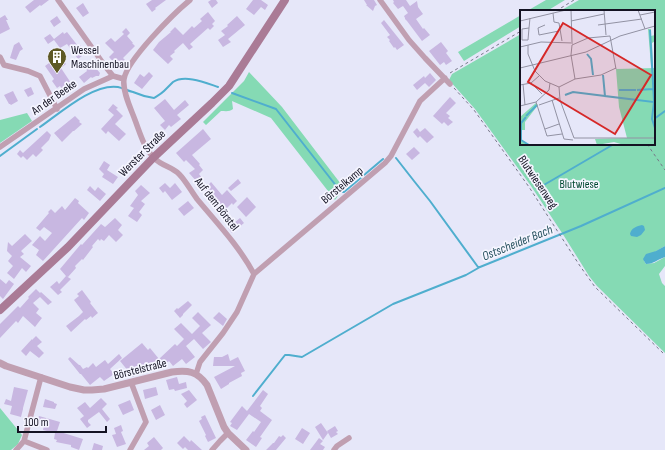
<svg xmlns="http://www.w3.org/2000/svg" width="665" height="450" viewBox="0 0 665 450" font-family="'Sofia Sans Condensed',sans-serif">
<rect width="100%" height="100%" fill="#e6e7f9"/>
<!-- green -->
<path fill="#85dab4" d="M546 0H565L547 11H527Z
M579 0H665V246L653 253 644 261 646 264 654 263 665 257V266L659 274 662 283 665 286V353L597 286 589 276 564 236 531 186 475 109 449 80 452 74 521 34V144H654V11H560Z
M521 15V26L464 61 458 52Z
M249 72 282 107 344 188H346L341 192 335 200 271 118 232 101 233 109C230 112 225 111 221 111L206 125 203 122 244 81Z
M27 113 32 121 0 143V120Z
M0 408 22 435 18 444 11 450H0Z"/>
<!-- water -->
<path fill="#4faece" d="M642 225 644 226 645 230 641 235 637 237 631 236 630 234C631 228 637 226 642 225Z
M665 246V257C658 259 654 264 646 264L644 261 643 259 646 254 656 251Z"/>
<g fill="none" stroke-linecap="round" stroke-linejoin="round">
<!-- stream -->
<path stroke="#4faece" stroke-width="2" d="M232 93 276 109 341 192H344L383 159
M654 119 665 111
M40 127C59 114 93 83 118 87 123 88 128 91 133 92 140 95 147 97 154 98 157 96 161 94 164 91 167 88 170 85 173 82 185 74 206 83 218 87
M0 156 37 129
M396 158 414 181 430 201 478 267H480L581 226 665 188
M537 189 614 144
M253 396 285 355H289L302 357 393 304 466 275 480 267"/>
</g>
<!-- building -->
<path fill="#c8b7e1" d="M34 0H49L41 6 40 5 30 13 25 7Z
M152 0H166L155 8 156 9 152 12 146 4Z
M211 0H216L218 3 212 8 208 2Z
M253 0H261L268 5 265 10 261 7 254 15 246 9Z
M364 0H374L377 5 375 6 373 11 366 5H367Z
M393 0H406L410 6 417 1 418 7 423 14 416 19 423 29 424 28 430 35 422 41 407 21 405 19V18L404 16 408 13 403 6 398 9 393 3 394 2Z
M83 3 89 13 83 17 76 8Z
M208 12 215 21 212 24 214 26 210 30 208 28 190 44 193 47 189 50 183 43 174 51 175 52 170 56 173 59 168 64 153 50 159 42 171 32H170L175 27 183 35 192 26 194 28 202 21 200 19Z
M5 15 8 20H6L10 29 0 34V18Z
M57 16 61 22 54 27 50 21Z
M237 16 245 25 228 39 231 42 223 47 218 40 225 35 221 31 228 26 227 25Z
M384 20 404 45 397 50 395 47 394 48 389 41 390 40 387 37 390 35 381 23Z
M126 28 130 33 127 36 133 43H132L135 46 123 58 125 60 118 67 109 57 114 52 105 43 111 38 115 42 124 34 122 32Z
M63 32 64 34 67 32 78 46 80 45 85 52 81 54 82 56 78 59 67 44 60 48 54 40 48 44 44 38 50 34 54 39Z
M19 42 23 49 20 51 16 60 10 58 14 45Z
M441 42 448 51 446 53 452 61 446 65 444 62 440 65 429 51Z
M60 55 66 64 61 68 73 86 64 92 60 86 57 88 52 81 54 79 45 66Z
M90 66 91 68 94 66 100 73 99 76H96L92 78 91 77 84 83 79 77 87 71 86 69Z
M149 72 153 76 142 89 134 83 140 74 144 77Z
M430 73 436 80 429 87 425 83 417 90 413 85 424 76 425 78Z
M31 87 34 94 28 97 24 90Z
M13 91 18 101 11 105 10 104H9L4 95Z
M450 97 456 103 446 113 450 116 448 118 453 122 448 126 444 122 442 124 433 116Z
M165 99 174 110 185 100 189 105 177 115 181 119 171 127 169 125 165 130 160 125 165 121 154 108Z
M113 104 118 108 116 109 123 116 115 124 126 134 119 141 108 131 106 134 101 129 114 115 108 110Z
M75 116 80 121 79 122 82 124 74 131H73L62 142 54 133Z
M417 128 420 132 425 128 434 137 427 143 420 136 418 138 413 132Z
M203 129 211 139 192 155 200 164 199 165 203 170 199 174 202 178 197 182 189 173 195 169 186 160 184 162 176 153Z
M47 131 51 135 49 140 41 148 43 150 36 157 33 154 27 160 23 156 21 158 17 154 20 150 23 153Z
M414 147 420 153 412 160 406 154Z
M104 161 110 165 107 170 118 177 113 184 102 177 104 174 99 169Z
M238 179 241 183 231 191 228 188Z
M211 182 222 195 227 190 237 201 233 205 232 203 221 214 212 204 214 202 204 190Z
M165 183 170 188 175 183 182 192 172 200 165 191 163 193 159 188Z
M141 185 150 193 141 201 145 204 139 212 142 215 137 222 128 216 134 208 130 206 138 195 135 191Z
M90 186 95 191 98 187 106 194 100 201 87 190Z
M247 197 256 207 246 217 237 207Z
M75 198 79 201 78 203 89 213 84 220 82 218 43 261 36 255 39 250 32 245 40 236 45 241 52 233 44 227 40 231 36 228 49 213 48 212 51 209 55 213 62 206 65 210Z
M188 201 194 208 184 216 178 209Z
M115 218 122 225 118 230 123 235 116 242 109 235 104 241 101 239 100 241 98 239 92 246 93 247 83 260 82 259 75 266 76 268 68 277 66 276 71 279 60 290 62 292 58 295 50 287 57 281 59 284 66 276 60 269 81 244 82 245 101 224 105 227Z
M240 218 244 223 232 233 228 228Z
M25 234 32 241 21 251 24 254 20 257 31 266 26 272 22 268 14 279 7 273 13 266 8 261 12 256 7 251 8 242 12 246Z
M0 279 6 284 9 280 14 284 3 299 0 296Z
M36 289 40 293 41 292 52 302 48 305 40 297 33 303 39 309 36 313 42 318 38 323 35 327 23 316 18 323 16 321 0 338V324L18 306 20 308 29 298 28 297Z
M82 290 91 302 90 303 98 313 92 318 91 316 86 320 85 319 71 332 66 326 79 316 83 312 74 300 79 296 77 294Z
M188 301 192 305 183 314V315L180 318 174 311 177 308 178 309Z
M198 312 211 325 202 333 211 342 203 349 194 339 186 346 195 357 186 364 182 359 173 366 169 361 159 370 154 365 148 370 145 366 133 377 120 361 142 343 148 350 150 348 159 359 175 344 177 346 184 339 174 329 181 323 192 334 200 326 192 318Z
M219 312 227 319 223 326 213 318Z
M36 336 42 342 37 346 44 353 39 358 30 351 26 356 21 351 32 339V340Z
M119 354 122 358 110 369 114 374 104 381 100 377 90 385 81 374H80L68 359 70 357 79 365H80L83 369 87 367 88 368 93 363 96 367 105 360 108 364Z
M228 354 230 361 238 357 245 371 241 373 242 376 229 383V384L221 389 214 377 235 366H213L214 357H222Z
M177 377 179 384 186 382 187 388 175 391 174 389 169 390 166 380Z
M14 387 28 390 23 408V409L21 417 10 414 12 406 4 404 6 399 11 401Z
M156 387 158 395 145 399 143 390Z
M189 390 197 400 187 408 184 404 187 401 181 394Z
M263 390 268 394 260 406 262 408 260 411 272 420 260 437 262 438 256 447 246 440 253 431 254 432 261 422 249 414 237 430 230 426 232 423 230 422 242 406 247 411Z
M101 398 107 404 102 409 110 419 107 422 99 412 88 420V422L91 425 87 428 80 419 84 416 77 408 85 402 90 408Z
M45 399 54 402V403L57 404 55 409 43 407Z
M130 400 134 410 123 415 118 405Z
M160 405 165 415 156 420 151 410Z
M205 415 216 438 208 442 205 436 206 435 199 421 202 419 201 417Z
M39 416 60 422 57 431 83 439 79 450 71 447V445L56 442 57 440 54 439 55 433 43 430 44 424 37 423Z
M321 423 328 433 323 440 315 427Z
M121 425 123 431 121 432 126 444 117 447 112 435 116 434 114 428Z
M335 426 338 431 336 432 338 434 331 438 327 431Z
M302 428 310 433 303 444 295 439Z
M283 435 286 438 276 450H266L273 443H274L279 436 281 437Z
M184 436 190 442 191 440 202 450H188L185 447 183 449 177 443Z
M154 437 163 448 161 450H144L149 446 147 443Z
M319 438 323 441 320 444 325 447 323 450H310Z
M94 443 103 446 102 450H92Z"/>
<g fill="none" stroke-linecap="round" stroke-linejoin="round">
<!-- path -->
<path stroke="#778" stroke-width="1" stroke-dasharray="3 3" stroke-linecap="butt" d="M556 11 574 0
M450 73 521 31
M454 88 474 110 529 187 580 266 595 287 665 355
M647 144 665 170"/>
<!-- minor -->
<path stroke="#c09fb1" stroke-width="5.5" d="M58 0 105 66 113 76
M190 0C174 13 127 60 124 79 122 91 131 109 135 120 140 133 144 148 154 158 162 166 172 167 179 174 186 181 191 191 197 199 217 223 239 246 254 274
M380 0 409 40 425 58 450 84
M0 57 4 65 28 71 40 76 57 109
M0 147 84 89 113 76 124 79
M196 374 200 362 223 333 237 312 254 274 385 163 391 156 420 101 445 78
M24 441 47 450
M16 450 24 441 41 377
M130 450 146 422 131 382
M212 450 220 441 228 433
M334 450 337 446 349 438"/>
<!-- tertiary -->
<path stroke="#c09fb1" stroke-width="7" d="M0 363 6 366 70 387 84 390H92L104 389 172 372C188 370 197 371 207 385L224 427 228 433 246 450"/>
<!-- secondary -->
<path stroke="#aa7b96" stroke-width="8" d="M0 310 68 247 153 158 212 103 229 86 285 0"/>
</g>
<!-- icons -->
<defs>
<symbol id="building-pin" viewBox="-11 -11 22 30"><path d="M0 17L-7.5 6A9.5 9.5 0 1 1 7.5 6Z" fill="#5e5925" stroke="#f5f5ff"/><path d="M-4-6H4V6H1V3H-1V6H-4ZM-2.5-4.3h1.7v1.8h-1.7ZM.8-4.3h1.7v1.8H.8ZM-2.5-1h1.7V.8h-1.7ZM.8-1h1.7V.8H.8Z" fill="#fff"/></symbol>
</defs>
<g fill-rule="evenodd">
<use href="#building-pin" x="46" y="46" width="22" height="30"/>
</g>
<g text-anchor="middle" stroke-width="3.5" stroke-linejoin="round" paint-order="stroke">
<!-- poi labels -->
<g font-size="12" fill="#141323" stroke="#f5f5ff" text-anchor="start">
<text x="71" y="54">Wessel<tspan x="71" dy="14">Maschinenbau</tspan></text>
</g>
<!-- street labels -->
<g font-size="12" fill="#141323" stroke="#f5f5ff">
<text transform="translate(54 97) rotate(-35)" y="4">An der Beeke</text>
<text transform="translate(142 153) rotate(-45)" y="4">Werster Straße</text>
<text transform="translate(538 182) rotate(56)" y="4">Blutwiesenweg</text>
<text transform="translate(342 185) rotate(-40)" y="4">Börstelkamp</text>
<text transform="translate(217 204) rotate(52)" y="4">Auf dem Börstel</text>
<text transform="translate(140 369) rotate(-14)" y="4">Börstelstraße</text>
</g>
<!-- park labels -->
<g font-size="12" fill="#004931" stroke="#f5f5ff">
<text x="579" y="188">Blutwiese</text>
</g>
<!-- water labels -->
<g font-size="13" font-style="italic" fill="#27515f" stroke="#f5f5ff">
<text transform="translate(517 242) rotate(-22)" y="5">Ostscheider Bach</text>
</g>
</g>
<!-- overview -->
<g transform="translate(520 10)">
<rect width="135" height="135" fill="#e6e7f9"/>
<path d="M128 19H131V26L135 25V31L132 33 133 56H131ZM135 58V135H104L94 132 77 135 75 129 107 128 99 97 96 59ZM16 93 18 95 5 112V120H1V130L9 135H0V107Z" fill="#85dab4"/>
<path fill="none" stroke="#4faece" stroke-width="2" d="M130 20 134 91M67 44 71 49 73 65M83 65 85 86 134 92 132 109 135 118M99 80H116M117 80 133 79M45 85 53 82 85 86M6 106 17 95M6 107 1 113V130L9 135"/>
<path fill="none" stroke="#9292a3" stroke-width="1" d="M51 0 52 32M84 0 86 25M118 0 125 19M33 3 34 12 39 13 42 31M120 5 135 2M0 11 46 0M51 11 84 4M25 15 18 18 19 25 39 21M78 15 122 9M9 18 2 19V30H8L9 18 10 8M8 35V44L15 61 25 71 39 77M0 37 21 32 53 33M0 58 66 42 100 26 135 16M55 69 51 45 52 35 68 28 90 26 96 59M11 73 22 84M3 74 5 95M0 75 11 73 19 66M39 77 40 90 54 128H135M39 77 55 69 81 65 96 58M32 90 44 129 53 130M16 92 27 126 42 124M19 95 39 88M0 96 16 92 29 80 30 73M25 119 39 114"/>
<path fill="#d62828" fill-opacity="0.15" stroke="#d62828" stroke-width="2" d="M43 13 131 65 95 124 8 72Z"/>
<rect width="135" height="135" fill="none" stroke="#141323" stroke-width="2"/>
</g>
<!-- scale -->
<path d="M18 426v6h88v-6" fill="none" stroke="#141323" stroke-width="2"/>
<text x="24" y="426" font-size="12" fill="#141323" stroke="#f5f5ff" stroke-width="3" paint-order="stroke">100 m</text>
</svg>
